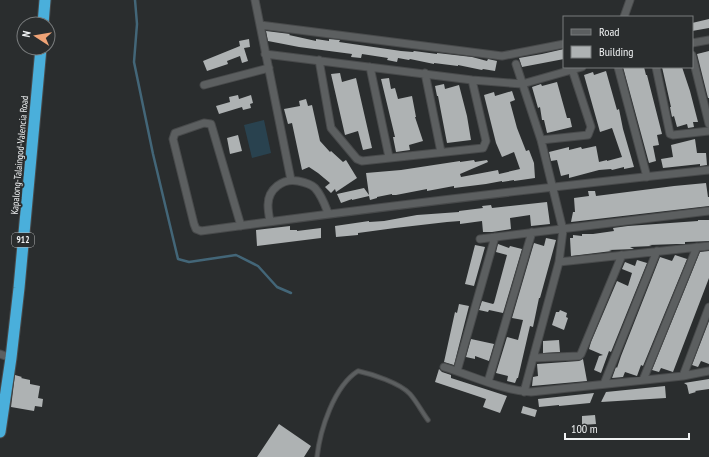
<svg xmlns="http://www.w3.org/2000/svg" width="709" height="457" viewBox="0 0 709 457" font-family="'PT Sans Narrow',sans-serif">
<rect width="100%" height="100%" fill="#2a2d2e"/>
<!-- green -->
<path fill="#29424f" d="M264 120 271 153 252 158 244 125Z"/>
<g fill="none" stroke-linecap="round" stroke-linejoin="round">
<!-- stream -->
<path stroke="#436678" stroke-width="2.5" d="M135 0 137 24 134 62 153 154 178 259 189 262 236 255 258 266 277 287 291 293"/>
</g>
<!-- building -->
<path fill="#aeb2b3" d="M709 19V28L692 31V23Z
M266 31 290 34 289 35 316 41V39L329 41V39L340 40 339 42 401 51 413 52 414 51 437 54V53L472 57 487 61 488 59 497 61 495 71 483 69 482 70 458 65V66L434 63V64L410 59 409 60 398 58 397 62 387 60 388 58 362 54 361 58 351 57 352 54 299 47 268 41Z
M249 39 250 47 244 48 248 61 242 63 240 56 227 61 228 64 207 71 203 61 240 46 239 41Z
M564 49V59L522 67 519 58 542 54Z
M709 51V98H708L697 54Z
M623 67H644L646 75H647L662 134 657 135 659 145 653 146 656 161 649 163Z
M662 67H682L690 91 698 122H693L694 127 688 128 687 124 677 127 674 116 672 117 670 107H671Z
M606 71 617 110 619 109 623 129 634 167 624 169V167L612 170 611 169 599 170 569 178V174L561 176 557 160 551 161 549 152 569 147V150L581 147 582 149 596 146 599 162 607 160V161L622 157 612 128 600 132 584 75 593 72 594 75Z
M340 73 342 82 356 78 372 148 363 150 358 131 345 135 331 74Z
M389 78 391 89 395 88 398 99 412 96 416 117H415L423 141 409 145 410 150 396 152 393 137H395L381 79Z
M557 82 567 118H570L572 127 547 133 544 120H542L540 107 538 108 532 87 541 84 542 86Z
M444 84 445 89 459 85 467 116 471 140 447 143 438 96H437L435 86Z
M512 91 515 100 510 102 517 128 526 151 529 150 534 163 535 178 514 181V180L502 182V181L486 184 454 188V186L427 191V189L396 195H392V194L377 197V198L370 200 369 196 352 200V199L341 203 337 194 364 188 369 195 366 173 401 170 460 161V162L474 160 475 162 487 160 488 162 460 174 461 177 498 170 499 174 520 169 514 152 502 157 496 143 484 95 494 92 495 96Z
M238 95 239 99 251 95 253 103 250 104 251 108 243 110 242 107 219 114 216 106 230 102 229 97Z
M306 99 308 106 312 105 320 141 330 152 331 151 343 162 346 160 357 178 336 192 335 189 331 193 325 187 330 183 318 173 309 167 302 170 292 123 288 124 284 109 300 106 299 101Z
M238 135 242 151 230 154 227 138Z
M695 139 697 153H706L707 165 700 166V164L663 168 661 159 673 157 671 145Z
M706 183 708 197H709V206L571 222 573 212H575L574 198 589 196 588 191H595L596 196 674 186Z
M547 202 550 224 531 226 530 215 510 218 511 229 492 232H483L482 221 460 224V221L447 222 395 228 358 233V235L336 237 335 226 369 221V222L384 221 417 215 459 212V211L483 208 482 206 491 205 492 208Z
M698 220H709V241L685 242V244H677L649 245 652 246 630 247 634 249 609 250 612 251 571 256 570 238H573V235L582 236V234H593L614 231 613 228 628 226 698 221Z
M290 226V230H297V231L321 228V238L257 246 256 230Z
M546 238 556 240 540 298H539L533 327 530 326 518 378H517L515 383 507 381 508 376 496 373 507 337 518 340 523 320 512 318 534 243 544 246Z
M498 244 509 248 510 246 522 249 503 313 489 310 488 312 479 310 482 301 493 304 494 303 507 255 496 252Z
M475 245 485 247 474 286 465 284Z
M709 251V278L673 372 661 368 659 372 652 370 700 252Z
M675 255 687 259 643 366 641 365 637 376 625 372 623 377 612 378 616 367 617 368 621 356 660 257 672 261Z
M637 260 647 263 611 352 609 351 601 373 594 370 599 356 603 355 589 349 591 342 617 281 628 286 632 273 622 269 625 262 635 266Z
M459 304 469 306 454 365 444 362 455 312 457 313Z
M560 310 567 313 566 317 568 318 564 330 552 325 556 312H559Z
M709 321V364L701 361 698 367 692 365Z
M471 339 494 344 489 361 475 356V359L466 357Z
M559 340 560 352 543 353V341Z
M583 359 587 381 532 386 533 377 538 376 537 364 579 361Z
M439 369 442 372 451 375V378L507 396 500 413 483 407 486 399 435 382Z
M15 375 22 377 21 378 30 380V384L40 386 38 398 43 399 42 407 35 406 34 411 11 407Z
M709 379V389L695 391 696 392 689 394 687 385 684 383Z
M665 386 666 398 601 402 606 392Z
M594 393 590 403 559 406V405L539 407 538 399Z
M523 406 537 410 535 417 521 413Z
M595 415 596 424 582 425V416Z
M279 424 311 446 304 457H257Z"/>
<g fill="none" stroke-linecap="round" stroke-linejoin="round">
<defs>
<path id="service" d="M317 457C320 430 334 386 358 371 372 374 400 383 410 394 417 402 422 412 428 420"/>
<path id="minor" d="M255 0 291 180
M624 17 630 0
M260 25 502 56 564 44
M692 43 709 40
M265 54 472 80 522 84 582 67
M692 55 709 124
M319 60 331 128 357 159 362 161 483 148 486 141 472 80
M516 64 541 140 563 230 559 262 524 392
M370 67 389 157
M618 67 647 177
M656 67 670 134 673 135 709 131
M425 73 441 152
M204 85 269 68
M541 140 588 135 591 127 572 69
M270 221C269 216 268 210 268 205 268 189 283 178 298 181 303 182 311 184 315 188 322 196 325 205 328 213
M241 226 211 124 204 123 175 133 173 139 194 224 196 229 201 231C370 208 539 188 709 170
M480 239 709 211
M559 262 709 246
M0 354 11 358
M533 358 579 356 581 354 622 255
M444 367C473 376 501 390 531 392L683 376 709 371
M457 371 495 237
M683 376 709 307
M643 380 697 247
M488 382 532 232
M604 384 657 251"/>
<path id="trunk" d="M43 24 45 0
M0 432 11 358 19 288 41 48"/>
</defs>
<!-- service casing -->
<use href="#service" stroke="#484a4b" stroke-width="5.5"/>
<!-- minor casing -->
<use href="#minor" stroke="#484a4b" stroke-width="9"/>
<!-- trunk casing -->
<use href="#trunk" stroke="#484a4b" stroke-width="13"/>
<!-- service -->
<use href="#service" stroke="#5c5f60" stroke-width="3.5"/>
<!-- minor -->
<use href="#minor" stroke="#5c5f60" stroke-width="7"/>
<!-- trunk -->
<use href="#trunk" stroke="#4aafdb" stroke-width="11"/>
</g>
<g text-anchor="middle" stroke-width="4" stroke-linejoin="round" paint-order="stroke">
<!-- shield labels -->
<rect fill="#2a2d2e" stroke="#b5b7b8" stroke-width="1" x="12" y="233" width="22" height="14" rx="3"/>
<g font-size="9" font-weight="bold" fill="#f0f2f3">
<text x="23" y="243">912</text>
</g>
<!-- street labels -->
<g font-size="10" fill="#f0f2f3" stroke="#2a2d2e">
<text transform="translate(19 155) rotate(-85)" y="4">Kapalong-Talaingod-Valencia Road</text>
</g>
</g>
<!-- legend -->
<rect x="563" y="16" width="130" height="52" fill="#2a2d2e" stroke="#797c7d"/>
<rect x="571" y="29" width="20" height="6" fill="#5c5f60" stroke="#797c7d"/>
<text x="599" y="36" font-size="12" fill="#f0f2f3">Road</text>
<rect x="571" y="46" width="20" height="12" fill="#aeb2b3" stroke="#797c7d"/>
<text x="599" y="56" font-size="12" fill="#f0f2f3">Building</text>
<!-- north arrow -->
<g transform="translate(36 36) rotate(282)"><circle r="19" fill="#2a2d2e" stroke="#797c7d"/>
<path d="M0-3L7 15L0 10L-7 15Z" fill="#efa376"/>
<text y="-6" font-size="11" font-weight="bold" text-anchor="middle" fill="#f0f2f3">N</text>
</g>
<!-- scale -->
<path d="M565 433v6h124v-6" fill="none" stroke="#f0f2f3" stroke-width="2"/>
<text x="571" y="433" font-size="12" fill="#f0f2f3" stroke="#2a2d2e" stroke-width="3" paint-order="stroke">100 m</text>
</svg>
